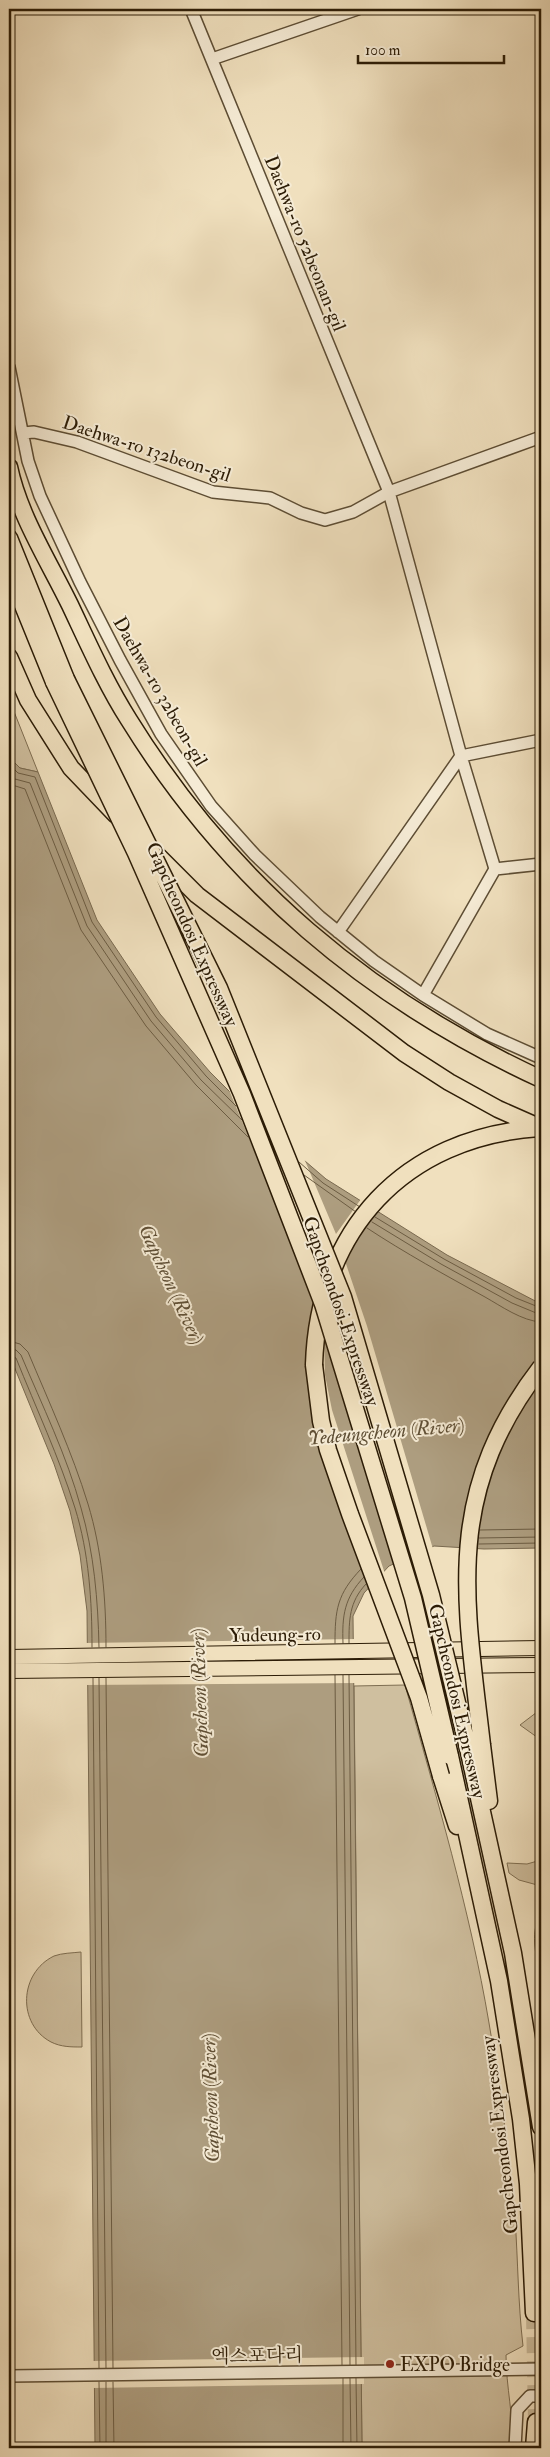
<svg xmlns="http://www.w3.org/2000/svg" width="550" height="2457" viewBox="0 0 550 2457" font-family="'IM FELL Double Pica','Noto Serif KR',serif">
<rect width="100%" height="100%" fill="#f0e0be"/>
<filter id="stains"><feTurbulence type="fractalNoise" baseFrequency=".004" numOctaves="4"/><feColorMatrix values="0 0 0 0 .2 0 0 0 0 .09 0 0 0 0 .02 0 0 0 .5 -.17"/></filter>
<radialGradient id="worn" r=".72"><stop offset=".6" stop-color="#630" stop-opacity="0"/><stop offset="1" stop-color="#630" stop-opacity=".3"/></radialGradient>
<!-- green -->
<path fill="#cfbf9f" stroke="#7e6e52" d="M9 699 38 772 20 768 9 757Z
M405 1685C436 1796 470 1910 489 2023 500 2087 509 2153 515 2218 518 2261 518 2303 523 2346L506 2355C506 2387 514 2417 512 2448H362L354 1686Z
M541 1709V1740L520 1725Z
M541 1860V1886L519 1880 509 1873 507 1863 527 1864Z
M541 1914V1983C538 1960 528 1934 541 1914Z
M81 1952 82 2047C71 2047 61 2047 51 2042 17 2024 19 1973 54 1956 62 1953 72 1953 81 1952Z"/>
<!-- water -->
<path fill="#ad9d7f" stroke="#79694f" d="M9 757 20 768 38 772 97 920 160 1014 210 1072 263 1125 326 1179 447 1255 541 1304V1548L484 1549 434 1546 389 1566 364 1593 353 1616 362 2448H95L87 1611 80 1555 70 1511 54 1464 9 1354Z"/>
<!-- pier -->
<path fill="#f0e0be" d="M227 1085 265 1123 303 1156 336 1234 361 1199 376 1208 343 1255 367 1326 433 1549 395 1567 324 1332 325 1375 332 1410 385 1574 374 1586 320 1419 314 1307 284 1223Z
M356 1639 357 1683 85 1685V1643Z
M364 2357V2384L92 2388V2361Z"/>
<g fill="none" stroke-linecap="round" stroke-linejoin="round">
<!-- shore -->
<path stroke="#6c5c42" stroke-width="1" d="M9 764 18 773 35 777 92 922 156 1017 206 1076 236 1106
M9 773 15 779 30 783 87 926 151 1021 201 1080 242 1120
M9 784 25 789 81 930 146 1026 196 1085 248 1137
M299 1162 323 1183 360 1207
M304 1175 356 1212
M375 1217 444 1259 516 1298 541 1308
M372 1222 441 1264 512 1303 541 1315
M367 1228C405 1253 445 1275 485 1297 501 1306 522 1321 541 1322
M9 1341 20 1344 28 1352C49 1402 72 1452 88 1504 102 1550 106 1599 106 1647
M9 1348 16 1350 21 1355C42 1405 67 1456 81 1508 94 1553 98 1600 99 1647
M9 1355 16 1358C36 1408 59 1457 75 1508 89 1553 92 1601 92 1647
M480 1530 541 1529
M479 1538 541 1537
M479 1544 541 1543
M335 1643C335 1610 337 1594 361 1569
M343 1643C342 1616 344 1598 364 1577
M349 1643C349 1620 349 1602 366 1584
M335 1675 342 2365
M343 1675 350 2365
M349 1675 356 2365
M93 1678 99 2368
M99 1678 106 2368
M106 1678 113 2368
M343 2378V2448
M350 2378 351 2448
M356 2378 357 2448
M99 2382 100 2448
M106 2382V2448
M113 2382 114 2448"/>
<!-- highway-tunnel -->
<path stroke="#c9b999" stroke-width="16" stroke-dasharray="16 8" stroke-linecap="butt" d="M534 2313 536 2422"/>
<defs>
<path id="minor" d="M191 9 389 492 461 756 495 869 541 864
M212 59 358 9
M9 367 28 461 40 496 80 582 120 660 161 734 211 806 255 855 320 917 374 961 423 995 487 1034 541 1058
M23 433 34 432 77 442 213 492 270 498 301 513 325 520 353 512 389 492 541 437
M338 932 461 756 541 740
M423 995 495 869
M9 2376 541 2369
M515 2448 517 2410 530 2396H541"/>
<path id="major" d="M9 1657 541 1648
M9 1671 541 1665"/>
<path id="highway" d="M9 467C19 515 48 560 70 605 88 643 106 684 129 720 230 883 368 999 541 1079
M9 538 66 679
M9 571 54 682
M9 657 28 700 71 768 116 815
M153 851 197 895 404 1053 449 1082 498 1109 541 1128
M314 1365C318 1230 404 1137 539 1128
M482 1745 489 1801
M468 1748 513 1953 541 2127
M450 1756 499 1981 521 2119 528 2184 534 2313
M441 1776 457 1826
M534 2448 536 2422"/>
</defs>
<!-- minor casing -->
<use href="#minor" stroke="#5d4d34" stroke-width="14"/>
<!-- major casing -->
<use href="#major" stroke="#2c1c06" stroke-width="16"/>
<!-- highway casing -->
<use href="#highway" stroke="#2c1c06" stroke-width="19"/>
<!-- minor -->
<use href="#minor" stroke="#f5ebd5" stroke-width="11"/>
<!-- major -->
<use href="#major" stroke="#f0e0be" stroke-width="14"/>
<!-- highway -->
<use href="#highway" stroke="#f0e0be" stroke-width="16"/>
<defs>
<path id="highway-bridge" d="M66 679 219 988 343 1297 431 1595 468 1748
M54 682 136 853 242 1094 323 1304 413 1598 450 1756
M314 1365 321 1421 328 1450 350 1514 419 1698 441 1776
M482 1745C465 1598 443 1494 541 1367"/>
</defs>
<!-- highway-bridge casing -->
<use href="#highway-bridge" stroke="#2c1c06" stroke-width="19" stroke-linecap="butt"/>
<!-- highway-bridge -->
<use href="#highway-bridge" stroke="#f0e0be" stroke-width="16"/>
</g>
<!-- markers -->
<circle fill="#8f2418" stroke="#f5ebd5" stroke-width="2" cx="390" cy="2364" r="5"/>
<g text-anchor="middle" stroke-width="4" stroke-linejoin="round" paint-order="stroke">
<!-- street labels -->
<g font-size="19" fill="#2c1c06" stroke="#f5ebd5">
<text transform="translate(306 243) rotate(68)" y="7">Daehwa-ro 52beonan-gil</text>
<text transform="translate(147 448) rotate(18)" y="7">Daehwa-ro 132beon-gil</text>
<text transform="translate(161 691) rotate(60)" y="7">Daehwa-ro 32beon-gil</text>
<text transform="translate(193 934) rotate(66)" y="7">Gapcheondosi Expressway</text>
<text transform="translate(342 1311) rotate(71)" y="7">Gapcheondosi Expressway</text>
<text transform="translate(275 1634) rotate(-1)" y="7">Yudeung-ro</text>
<text transform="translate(458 1701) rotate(77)" y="7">Gapcheondosi Expressway</text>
<text transform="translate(499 2135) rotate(-97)" y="7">Gapcheondosi Expressway</text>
<text transform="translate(257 2355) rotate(-1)" y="7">엑스포다리</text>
</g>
<!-- poi labels -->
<g font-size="19" fill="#2c1c06" stroke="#f5ebd5" text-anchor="start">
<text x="400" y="2371">EXPO Bridge</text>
</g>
<!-- water labels -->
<g font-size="20" font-style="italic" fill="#605036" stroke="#f5ebd5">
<text transform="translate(172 1284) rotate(65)" y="7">Gapcheon (River)</text>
<text transform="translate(386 1431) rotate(-5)" y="7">Yedeungcheon (River)</text>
<text transform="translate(199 1693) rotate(-92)" y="7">Gapcheon (River)</text>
<text transform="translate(210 2098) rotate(-92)" y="7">Gapcheon (River)</text>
</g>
</g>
<!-- margin -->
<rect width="550" height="2457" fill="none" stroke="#f0e0be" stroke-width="30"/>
<rect x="10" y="10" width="530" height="2437" fill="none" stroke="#2c1c06" stroke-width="2.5"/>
<rect x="15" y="15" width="520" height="2427" fill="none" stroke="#2c1c06"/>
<!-- scale -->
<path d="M358 55v8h146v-8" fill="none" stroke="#2c1c06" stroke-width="2.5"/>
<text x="365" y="55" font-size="15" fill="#2c1c06" stroke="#f5ebd5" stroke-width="4" paint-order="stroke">100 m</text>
<rect width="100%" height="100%" filter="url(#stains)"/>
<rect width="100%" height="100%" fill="url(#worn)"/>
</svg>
